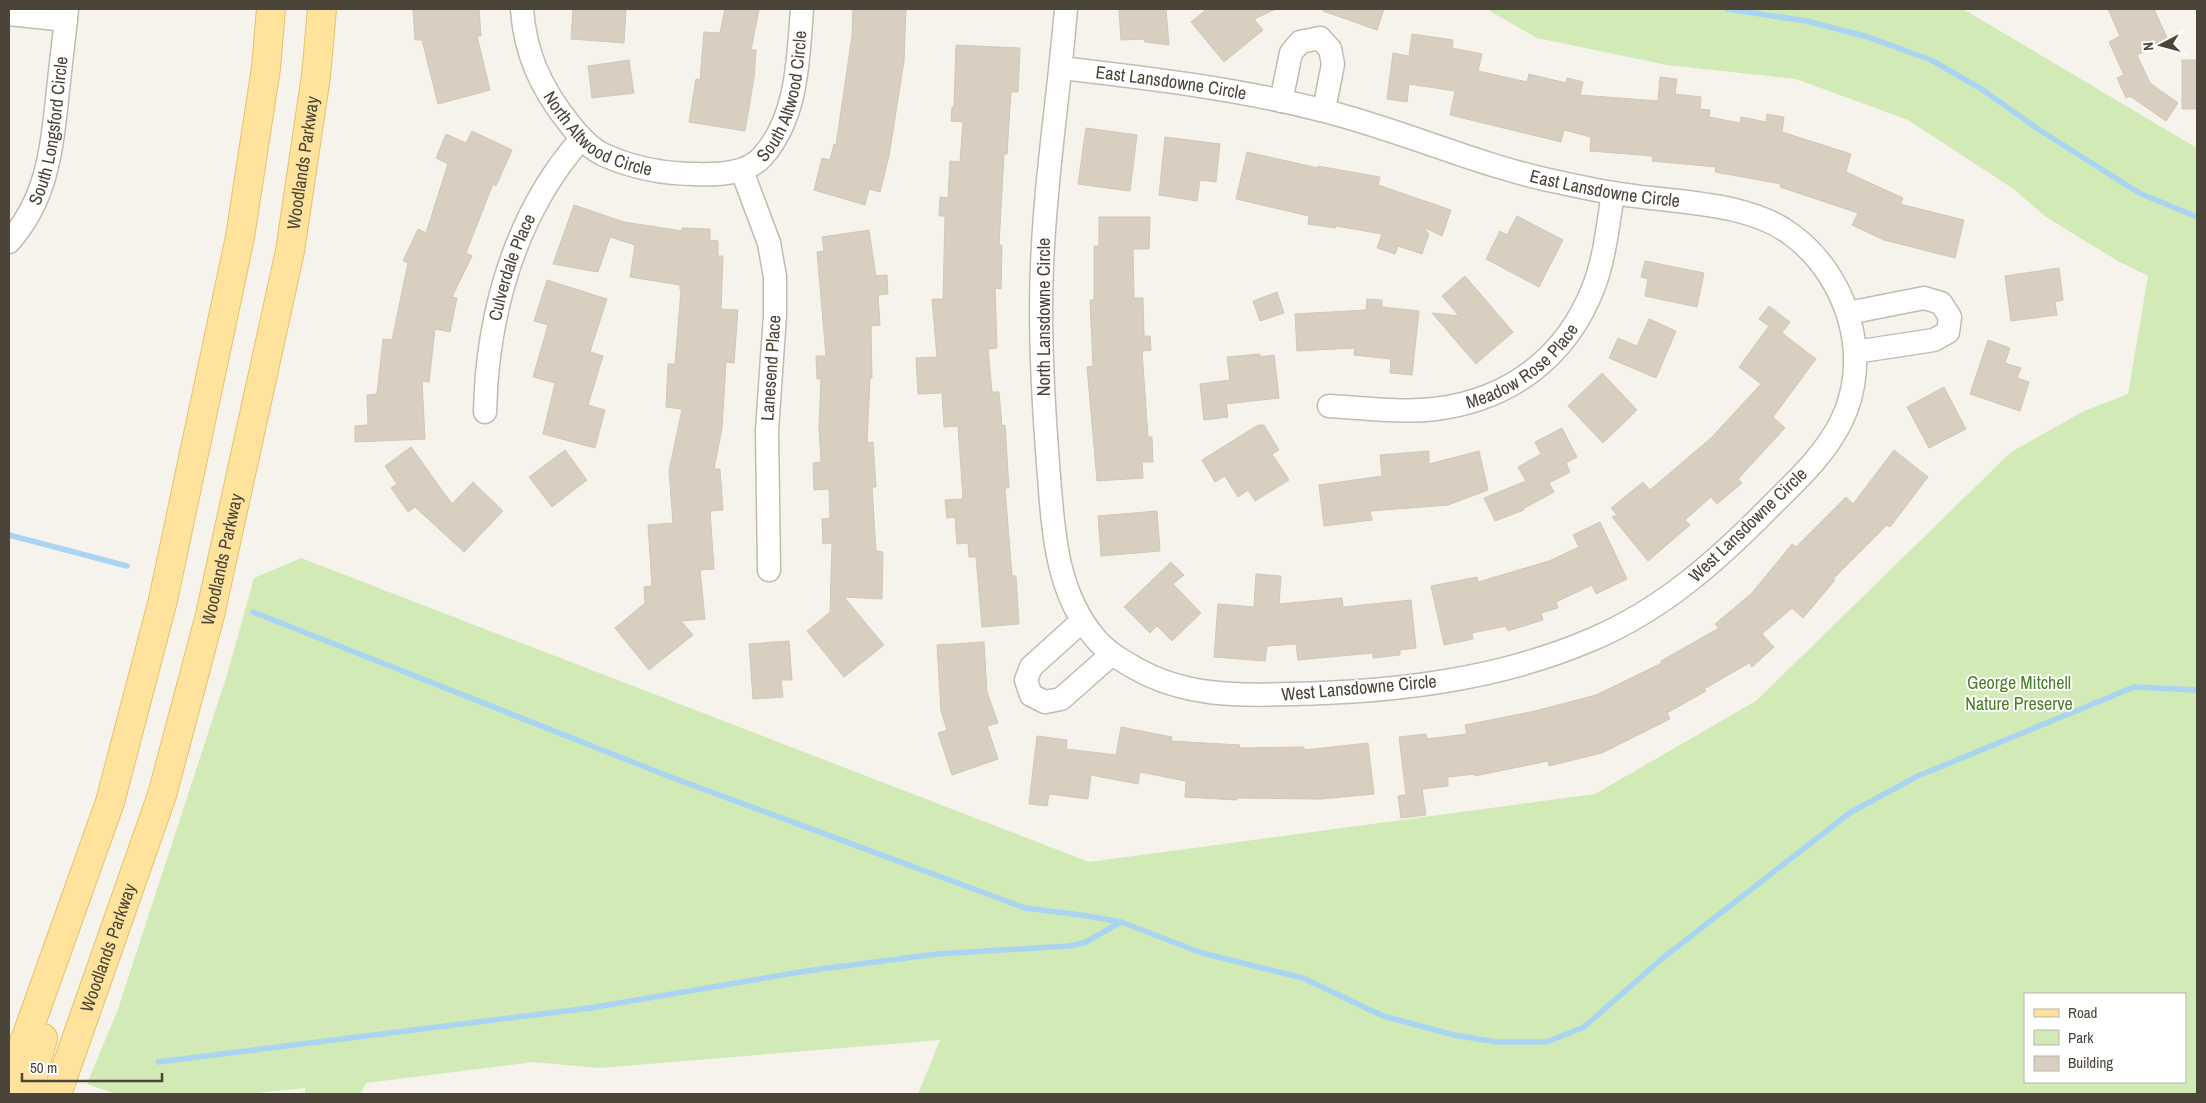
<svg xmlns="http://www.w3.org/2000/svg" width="2206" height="1103" viewBox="0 0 2206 1103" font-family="'Archivo Narrow',sans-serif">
<rect width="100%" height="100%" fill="#f6f3ec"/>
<!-- green -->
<path fill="#d2eab5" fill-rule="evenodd" d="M1486 9H1963L2197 148V1094H918L940 1040 599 1068 534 1062 366 1083 360 1094H305V1088L246 1094H116L87 1084 118 1009 227 675 254 578 301 558 1089 862 1595 794 1756 701 2011 452 2084 411 2128 394 2148 276 2118 261 2046 217 2012 188 1908 120 1796 79 1667 65 1537 38ZM2185 994V1082H2025V994Z"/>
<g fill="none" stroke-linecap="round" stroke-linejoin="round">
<!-- stream -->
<path stroke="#a9d4f2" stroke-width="5.5" d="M1727 9 1807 21 1868 37 1931 60 1980 88 2038 129 2139 193 2197 217
M9 535 127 566
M253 612 668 776 1025 908 1081 915 1121 922 1202 953 1303 978 1383 1016 1454 1035 1496 1042H1547L1584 1027 1664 957 1851 812 1918 776 2134 687 2197 690
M158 1062 590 1008 806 971 937 954 1069 946 1084 943 1121 922"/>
</g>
<!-- building -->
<path fill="#d8cfc1" stroke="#d3c7b4" d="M413 9H479L481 36H477L490 90 438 104 422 40H415Z
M573 9H626L624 43 571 39Z
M725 9H759L751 50H756L754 78 745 131 689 122 696 79 700 80 704 32 720 33Z
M853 9H906L904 61 889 156 880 192 869 189 865 205 814 190 822 158 830 160 834 144 836 145 852 36Z
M1119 9H1166L1169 45 1145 42 1144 39 1121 40Z
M1207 9H1276L1254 19 1263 30 1224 62 1191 22Z
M1323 9H1384L1377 30 1323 11Z
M2108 9H2154L2168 40 2137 55 2150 83 2178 103 2166 121 2130 96 2126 98 2117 78 2124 75 2109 42 2120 36Z
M1412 34 1453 40 1452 48 1482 54 1478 71 1527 82 1529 74 1566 83 1567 78 1583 82 1580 95 1658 101 1660 77 1677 79 1675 94 1701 97 1700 109 1710 110 1709 117 1740 123 1741 117 1766 122 1767 114 1784 117 1782 132 1851 154 1846 172 1903 198 1900 204 1964 220 1955 258 1884 240 1852 225 1858 213 1780 187 1781 184 1715 172 1716 167 1652 161 1653 156 1590 151 1591 137 1564 130 1561 142 1450 115 1455 91 1409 84 1407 102 1387 99 1393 53 1409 56Z
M956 45 1020 48 1018 92H1011L1007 154H1004L999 245H1002L1001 289 995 288 997 348 988 349 992 392H999L1002 426 1005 425 1009 488H1005L1012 576H1016L1019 624 982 627 976 557H969L968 543 957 544 955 517 947 518 945 500 963 499 958 426 944 427 942 393 918 394 916 358 937 357 932 299H943L945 216H939L940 197 948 198 950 161 960 162 963 122 951 121 952 107H954Z
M629 60 634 93 592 98 588 66Z
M2182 60H2197V109H2182Z
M1086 128 1137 135 1130 191 1078 184Z
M472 131 512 150 496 186 493 184 466 253 472 256 452 297 457 298 450 332 435 329 429 382 422 381 425 439 355 442V426L368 425 367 395 377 394 383 339 392 340 408 263 403 261 418 229 426 233 448 164 436 158 446 134 466 143Z
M1165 137 1220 144 1216 182 1200 180 1197 201 1159 195Z
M1247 152 1318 168V166L1380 177 1378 185 1451 210 1442 236 1423 227 1429 234 1422 254 1398 246 1395 254 1377 248 1382 234 1336 226 1335 228 1308 224 1309 216 1236 199Z
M574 205 624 222 682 231V228L710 229V240L718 241V256H723L721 309 738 310 734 363 726 362 722 428 714 469H720L723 510 710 511 714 569 700 570 705 619 681 621 693 635 649 670 615 628 645 603 644 587 652 586 648 525 673 523 669 471 682 409 666 407 668 364H675L681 290H680V285L630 277 635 245 610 237 598 272 553 264Z
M1517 216 1563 240 1539 287 1486 259 1500 231 1507 235Z
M1099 217H1150L1149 249H1133L1134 298H1143L1144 336H1150L1151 350 1142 351 1148 437H1152L1153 462H1142L1143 478 1097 481 1087 367 1093 366 1090 300H1094V246H1099Z
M869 230 876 276 887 275 888 294 878 295 880 325 871 326 872 378H870L867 443 873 442 876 487H872L876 551 883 552 882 599 844 597 884 645 844 677 807 631 830 612 832 543 823 544 822 519 830 518 829 489 814 490 813 463 821 462 819 428 821 379H817L816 356H826L817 252 824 251 822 237Z
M1645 261 1704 273 1697 307 1645 296 1648 279 1641 277Z
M2059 268 2063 300 2055 302 2057 315 2011 321 2005 276Z
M1465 276 1513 332 1476 364 1432 313 1459 316 1442 296Z
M547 280 607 299 590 352 603 356 588 405 605 410 595 448 543 434 555 383 533 377 548 325 534 321Z
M1277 292 1284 313 1260 321 1253 301Z
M1367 299 1382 300V307L1419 311 1412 375 1390 373 1391 359 1354 355 1355 348 1297 351 1295 314 1366 310Z
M1769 306 1790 322 1782 333 1816 359 1773 417 1785 428 1738 479 1742 483 1717 504 1711 497 1685 520 1690 525 1648 561 1612 517 1617 515 1611 508 1643 482 1650 490 1711 438 1761 384 1739 367 1769 326 1759 319Z
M1649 319 1676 331 1656 378 1609 358 1618 338 1637 346Z
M1988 340 2010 348 2005 363 2021 368 2017 378 2029 382 2020 411 1970 394Z
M1260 354V357L1274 355 1279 398 1226 404 1228 417 1204 420 1200 384 1230 380 1227 357Z
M1602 373 1637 410 1603 443 1568 406Z
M1944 387 1966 429 1929 448 1907 407Z
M1258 425H1264L1279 450 1272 454 1289 480 1255 501 1248 490 1238 497 1225 476 1215 482 1202 460Z
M1562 428 1577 457 1566 463 1570 472 1549 483 1554 492 1523 509 1524 510 1495 521 1484 498 1526 481 1518 467 1541 454 1535 442Z
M411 447 452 504 473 482 503 511 464 552 415 507 408 512 391 488 397 484 385 466Z
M565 450 587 480 552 507 529 477Z
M1894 450 1928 477 1890 527 1887 525 1833 579 1835 580 1803 618 1792 608 1762 634 1774 647 1752 667 1749 663 1704 689 1706 691 1667 713 1670 719 1602 753 1549 766 1548 761 1475 776V774L1448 777V786L1422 789 1426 815 1401 818 1398 796 1406 795 1399 737 1426 734 1427 739 1467 734 1465 725 1535 711 1596 695 1662 663 1661 661 1719 628 1715 624 1752 593 1792 544 1796 547 1846 497 1853 504Z
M1429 451V464L1479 451 1488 490 1448 505 1370 511 1372 520 1324 526 1319 485 1382 476 1380 455Z
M1157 511 1160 551 1101 556 1098 516Z
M1600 522 1627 579 1596 594 1592 585 1556 602 1558 608 1541 613 1543 620 1508 631 1506 626 1472 633 1473 639 1444 645 1431 586 1477 577 1478 582 1549 561 1579 547 1573 535Z
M1171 562 1184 575 1173 584 1201 613 1172 641 1157 626 1150 633 1124 607Z
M1256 574 1281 576 1279 604 1342 598 1343 607 1411 600 1416 648 1400 650V655L1373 658V653L1298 660 1296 644 1267 646 1265 661 1214 657 1218 604 1254 607Z
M789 641 792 680H781L783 697 753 699 749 644Z
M984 642 987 692 998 723 987 726 998 759 952 775 938 733 947 730 941 711 937 645Z
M1121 727 1172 737 1171 741 1240 745 1239 748 1304 747V750L1368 743 1374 794 1320 799 1237 798V800L1185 797 1186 781 1140 772 1138 784 1091 775 1088 799 1049 794 1047 806 1029 804 1037 736 1067 740 1066 749 1116 755Z"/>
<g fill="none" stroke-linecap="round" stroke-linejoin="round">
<defs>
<g id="minor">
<path id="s1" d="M522 9C525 53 541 88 568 122 578 135 589 148 604 155 633 168 665 174 696 174 719 175 747 174 763 156 798 116 798 59 802 9"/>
<path d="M9 14 66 20"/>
<path id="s2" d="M1062 68C1147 78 1233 88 1317 109 1397 128 1473 164 1553 181 1573 185 1593 190 1614 193 1669 203 1747 200 1792 235 1848 277 1873 358 1841 422 1824 456 1796 481 1770 507 1717 561 1663 609 1593 639 1498 680 1394 692 1291 694 1237 696 1184 696 1135 668 1121 660 1107 652 1096 639 1054 591 1053 524 1048 464 1043 399 1039 332 1042 267 1045 180 1059 95 1066 9"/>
<path d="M1281 101 1291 53 1300 42 1320 38 1330 49 1333 64 1324 110"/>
<path d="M742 171 769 243 775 277V315L767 430 769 570"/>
<path id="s3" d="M9 242C46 200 51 154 57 100 60 70 64 39 67 9"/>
<path d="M1848 313 1924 298 1941 303 1950 317 1948 332 1934 340 1855 352"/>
<path id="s4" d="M1329 406C1364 408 1401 413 1435 409 1510 400 1567 357 1594 286 1605 257 1608 224 1613 193"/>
<path id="s5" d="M485 412C487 314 515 214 581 139"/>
<path d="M1082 621 1031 667 1026 680 1031 695 1045 702 1061 699 1112 654"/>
</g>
<g id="primary">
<path d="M9 1085 110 802 163 600 240 237 266 68 271 9"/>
<path d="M34 1094 33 1074 43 1038"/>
<path id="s6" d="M57 1094 162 795 210 615 290 251 316 76 322 9"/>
</g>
</defs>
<!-- minor casing -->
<use href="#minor" stroke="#c2bbae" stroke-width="25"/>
<!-- primary casing -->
<use href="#primary" stroke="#e6c16a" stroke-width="30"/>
<!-- minor -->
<use href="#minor" stroke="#fff" stroke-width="22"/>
<!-- primary -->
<use href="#primary" stroke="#ffe39c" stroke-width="28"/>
</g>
<g text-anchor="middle" stroke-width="4" stroke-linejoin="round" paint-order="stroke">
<!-- street labels -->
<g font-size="18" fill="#4b4439" stroke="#fff">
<text dy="6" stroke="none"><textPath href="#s2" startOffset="110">East Lansdowne Circle</textPath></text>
<text dy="6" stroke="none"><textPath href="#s1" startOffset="404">South Altwood Circle</textPath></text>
<text dy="6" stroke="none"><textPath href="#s3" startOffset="121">South Longsford Circle</textPath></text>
<text dy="6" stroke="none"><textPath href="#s1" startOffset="156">North Altwood Circle</textPath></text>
<text dy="6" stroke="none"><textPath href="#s6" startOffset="965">Woodlands Parkway</textPath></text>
<text dy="6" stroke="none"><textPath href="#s2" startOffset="558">East Lansdowne Circle</textPath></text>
<text dy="6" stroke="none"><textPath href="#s5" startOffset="148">Culverdale Place</textPath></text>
<text transform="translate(1044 317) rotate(-90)" y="6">North Lansdowne Circle</text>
<text dy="6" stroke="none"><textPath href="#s4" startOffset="206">Meadow Rose Place</textPath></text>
<text transform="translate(771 368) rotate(-86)" y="6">Lanesend Place</text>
<text transform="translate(1748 525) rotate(-44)" y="6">West Lansdowne Circle</text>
<text dy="6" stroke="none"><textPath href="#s6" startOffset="560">Woodlands Parkway</textPath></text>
<text transform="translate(1359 688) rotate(-5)" y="6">West Lansdowne Circle</text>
<text dy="6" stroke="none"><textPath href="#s6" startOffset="155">Woodlands Parkway</textPath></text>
</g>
<!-- park labels -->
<g font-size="18" fill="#4a7f2a" stroke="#fff">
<text x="2019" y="689">George Mitchell<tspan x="2019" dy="21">Nature Preserve</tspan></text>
</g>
</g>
<!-- border -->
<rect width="2206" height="1103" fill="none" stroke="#4b4439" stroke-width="20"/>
<!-- legend -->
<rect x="2024" y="993" width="162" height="90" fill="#ffffff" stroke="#b7b4b0"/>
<rect x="2034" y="1009" width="25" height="8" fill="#ffe39c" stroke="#b7b4b0"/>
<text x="2068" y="1018" font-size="15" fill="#4b4439">Road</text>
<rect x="2034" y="1030" width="25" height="15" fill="#d2eab5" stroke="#b7b4b0"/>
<text x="2068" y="1043" font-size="15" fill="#4b4439">Park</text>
<rect x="2034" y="1056" width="25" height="15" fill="#d8cfc1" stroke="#b7b4b0"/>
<text x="2068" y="1068" font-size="15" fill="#4b4439">Building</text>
<!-- north arrow -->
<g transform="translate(2161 45) rotate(264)" stroke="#ffffff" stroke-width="4" paint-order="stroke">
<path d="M0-4L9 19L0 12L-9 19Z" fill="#4b4439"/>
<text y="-8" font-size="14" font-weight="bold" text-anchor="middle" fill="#4b4439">N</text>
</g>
<!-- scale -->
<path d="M22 1073v8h140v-8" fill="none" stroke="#4b4439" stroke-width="2.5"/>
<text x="30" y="1073" font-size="15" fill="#4b4439" stroke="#ffffff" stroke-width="4" paint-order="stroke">50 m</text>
</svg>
